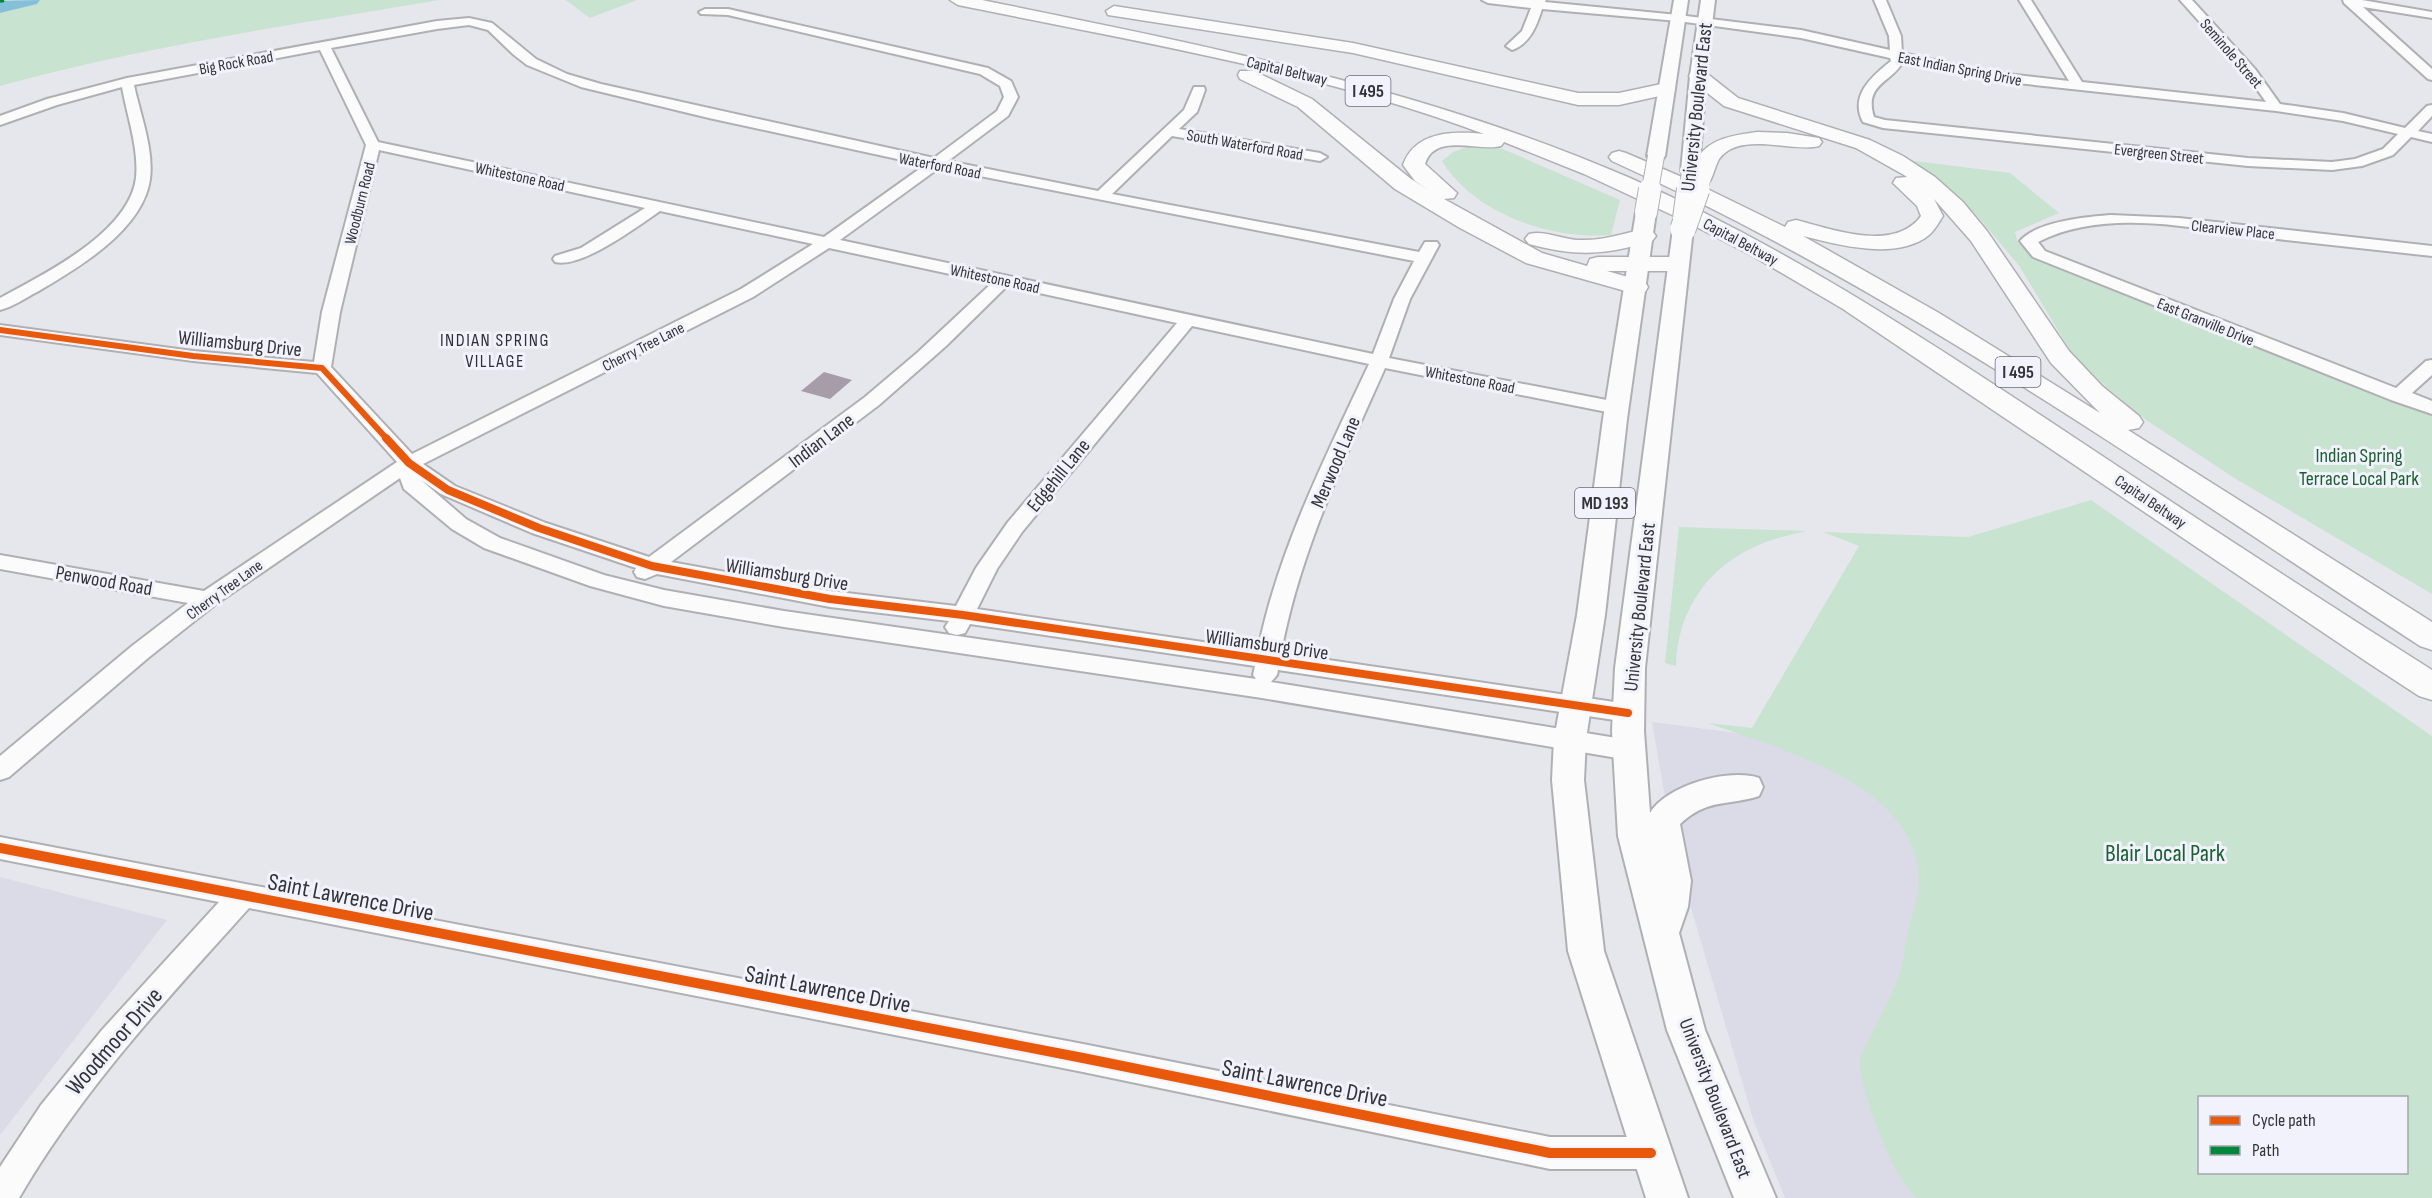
<svg xmlns="http://www.w3.org/2000/svg" width="2432" height="1198" viewBox="0 0 2432 1198" font-family="'Sofia Sans Condensed',sans-serif">
<rect width="100%" height="100%" fill="#e6e7ec"/>
<!-- built -->
<path fill="#dadbe6" fill-rule="evenodd" d="M2324 684 2432 1198H1785L1754 1122 1674 850 1652 722 1753 735ZM2200 1098H2406V1172H2200Z
M0 877 167 920 0 1135Z"/>
<!-- green -->
<path fill="#c8e3d0" fill-rule="evenodd" d="M0 0H439C292 25 144 46 0 86Z
M566 0H637L590 18Z
M1475 144 1503 149 1620 200 1611 235C1552 240 1474 214 1442 161L1453 152Z
M1907 160 2010 173 2059 213 2015 232 2018 243 2034 256 2432 416V594L2236 479 2146 420 2077 362 2020 267 1975 213 1955 195Z
M2091 500 2432 736V1198H1916C1908 1187 1899 1176 1893 1164 1882 1142 1859 1085 1860 1061 1860 1054 1866 1046 1869 1040 1879 1018 1897 988 1902 966 1905 954 1906 942 1908 930 1913 912 1920 896 1919 877 1913 782 1781 750 1708 723L1752 728 1859 546 1823 532 1968 537ZM2200 1098H2406V1172H2200Z
M1679 527 1806 531C1791 535 1775 538 1761 544 1709 565 1677 610 1676 666L1665 663Z"/>
<g fill="none" stroke-linecap="round" stroke-linejoin="round">
<!-- river -->
<path fill="#85c0db" fill-rule="evenodd" d="M40 0 37 4 0 13V1Z"/>
</g>
<!-- building -->
<path fill="#a69da8" d="M824 372 852 380 830 399 801 391Z"/>
<g fill="none" stroke-linecap="round" stroke-linejoin="round">
<defs>
<path id="minor" d="M1482 0H1546L1545 2 1678 15 1801 30 1890 50 1889 36 1874 0H1886L1901 36 1902 53 1989 72 2069 81 2019 0H2031L2082 82 2266 102 2247 75 2180 0H2192L2255 69 2280 104 2343 113 2405 128 2427 106 2432 105V116L2418 131 2432 134V142L2411 137 2393 155 2362 166 2332 170 2248 166 1883 128 1863 122C1849 96 1872 76 1891 61L1890 58 1801 38 1678 21 1542 9C1537 25 1530 44 1512 50L1506 46 1522 31 1531 8 1488 3ZM1903 61 1989 80 2276 111 2343 121 2398 134 2383 149 2355 159 2332 162 2248 158 1885 120 1874 117C1863 83 1894 82 1903 61Z
M2343 0H2362L2432 12V18L2363 7 2432 69V80L2428 79 2344 3Z
M705 9H728L988 68 1011 81 1018 97 1008 116 948 161 1098 191 1184 110 1194 87H1204L1205 90 1197 112 1179 129 1320 153 1327 157 1320 161 1172 136 1112 194 1419 252 1425 242H1437L1439 245 1410 299 1389 358 1617 402 1624 404 1626 408 1624 412 1617 414 1385 368C1344 460 1299 554 1281 653L1628 704 1637 707 1640 713 1637 719 1628 722 1278 670 1277 675 1271 682 1629 740 1638 743 1642 750 1638 757 1629 760 1262 698 784 627 664 606 590 586 484 548 452 529 404 489 400 478 216 604 148 658 9 777 0 780V756L132 646 188 603 0 569V555L204 591 397 462 317 373 193 361 0 335V325L193 351 314 362 322 312 366 145 320 50 134 85C140 114 154 149 150 179 143 230 78 268 37 292 25 298 13 307 0 310V298C44 274 129 233 136 178 139 148 127 116 122 87L57 105 0 125V116L47 99 127 78 437 21 469 18 492 23 536 59 567 74 601 84 934 158 997 111 1004 97 1000 86 980 74 728 15 701 14 699 12ZM469 25 488 30 514 55 527 65 581 87 709 118 925 165 824 237 378 142 331 48 437 29ZM379 150 645 208 581 248 555 256 553 259 555 262C581 269 638 226 660 211L813 244 741 289 412 454 331 367 340 312ZM939 168 1414 261 1394 299 1373 354 840 240ZM829 248 992 283 917 353 865 397 649 557 546 523 455 486 423 464 753 297ZM1007 286 1177 323 1008 522 976 568 956 606 830 591 671 562 879 405 946 346ZM1192 326 1369 364C1326 456 1278 550 1258 650L977 609 997 569 1022 532ZM421 480 441 494 532 533 636 568 634 572 637 577 645 579 657 574 830 607 949 621 945 627 949 633 957 635 965 633 970 624 1255 666 1253 675 1256 679 784 611 664 590 604 575 500 538 466 519Z
M2111 215 2179 218 2432 246V256C2377 250 2322 244 2268 238 2194 229 2107 207 2038 242L2045 251 2396 388 2426 361 2432 360V375L2412 393 2432 401V414L2391 400 2033 257 2020 241C2037 221 2087 217 2111 215Z
M0 837 1083 1044 1550 1137H1651L1663 1142 1667 1153 1663 1164 1651 1169H1550L1083 1072 249 908C166 1000 82 1090 19 1198H0V1167L41 1105 102 1030 219 902 0 859Z"/>
<path id="major" d="M1674 0H1688L1665 156 1662 160H1650L1647 156Z
M1701 0H1715L1706 76 1699 171 1696 175H1684L1681 171 1690 76Z
M1646 206 1653 208 1656 212 1627 419 1605 615 1586 739 1584 780 1604 951 1688 1198H1646L1568 951 1552 780 1554 739 1577 615 1603 419 1636 212 1639 208Z
M1683 223 1690 225 1693 229 1645 668 1644 731 1650 813C1667 785 1729 768 1759 778L1763 787 1759 796C1728 806 1708 798 1680 824L1691 881 1688 907 1679 933 1705 1030 1776 1198H1734L1667 1030 1618 836 1612 731 1615 668 1673 229 1676 225Z"/>
<path id="highway" d="M950 0H982C1203 45 1423 88 1630 178 1780 244 1915 332 2051 422 2177 506 2304 589 2432 670V700L2419 696 2370 664 1843 309 1751 255 1685 221 1584 174 1504 142 1501 146C1478 152 1435 132 1425 164L1457 193 1454 198 1444 199 1542 253 1587 266 1590 259 1598 257H1677L1685 259 1689 264 1685 269 1677 271H1607L1645 282 1648 287 1645 292 1636 294 1526 263 1460 228 1395 189 1298 107 1240 79 1238 75 1240 71H1254L1312 99 1411 179 1427 189 1415 181 1403 165C1415 131 1453 131 1484 134 1317 71 1133 41 958 5Z
M1114 6 1353 43 1578 93H1619L1666 83 1673 85 1675 89 1673 93 1619 105H1578L1353 53 1108 15 1106 11Z
M1698 70 1705 72 1738 98 1870 140 1903 156 1935 177 1963 202 1987 231 2069 351 2102 386 2139 416 2143 422 2139 428 2128 430 2432 622V650L2420 646C2157 475 1899 290 1612 161L1609 157 1612 153 1619 151 1626 153 1691 181 1785 227 1788 222 1796 220C1832 229 1894 253 1921 216L1917 206 1893 183 1896 178 1907 177 1904 175 1856 148 1724 106 1691 80 1689 76 1691 72ZM1934 199 1971 241 2051 363 2100 413 1939 313 1803 236C1838 245 1897 261 1929 235 1935 230 1939 222 1943 216Z
M1757 132 1787 133 1819 138 1822 142 1819 146C1793 153 1740 130 1719 159 1715 166 1714 174 1710 181L1702 182 1694 181 1691 176C1694 170 1695 164 1698 158 1709 138 1736 135 1757 132Z
M1644 229 1652 231 1656 236 1652 241C1606 255 1576 257 1529 244L1525 239 1529 234C1545 230 1563 240 1579 240 1602 241 1622 234 1644 229Z"/>
</defs>
<!-- minor casing -->
<use href="#minor" stroke="#b0b0b4" stroke-width="4"/>
<!-- major casing -->
<use href="#major" stroke="#b0b0b4" stroke-width="4"/>
<!-- highway casing -->
<use href="#highway" stroke="#b0b0b4" stroke-width="3"/>
<!-- minor -->
<use href="#minor" fill="#fbfbfc" fill-rule="evenodd"/>
<!-- major -->
<use href="#major" fill="#fbfbfc" fill-rule="evenodd"/>
<!-- highway -->
<use href="#highway" fill="#fbfbfc" fill-rule="evenodd"/>
<defs>
<path id="major-bridge-far1" d="M1650 190 1656 156
M1688 190 1690 171"/>
<path id="major-bridge" d="M1646 212 1650 189
M1684 218 1688 189"/>
<path id="highway-bridge-far1" d="M1697 190 1702 176"/>
<path id="highway-bridge" d="M1683 229 1697 189"/>
</defs>
<!-- major-bridge-far1 casing -->
<use href="#major-bridge-far1" stroke="#b0b0b4" stroke-width="18" stroke-linecap="butt"/>
<!-- major-bridge casing -->
<use href="#major-bridge" stroke="#b0b0b4" stroke-width="24" stroke-linecap="butt"/>
<!-- highway-bridge-far1 casing -->
<use href="#highway-bridge-far1" stroke="#b0b0b4" stroke-width="20" stroke-linecap="butt"/>
<!-- highway-bridge casing -->
<use href="#highway-bridge" stroke="#b0b0b4" stroke-width="27" stroke-linecap="butt"/>
<!-- major-bridge-far1 -->
<use href="#major-bridge-far1" stroke="#fbfbfc" stroke-width="16"/>
<!-- major-bridge -->
<use href="#major-bridge" stroke="#fbfbfc" stroke-width="22"/>
<!-- highway-bridge-far1 -->
<use href="#highway-bridge-far1" stroke="#fbfbfc" stroke-width="19"/>
<!-- highway-bridge -->
<use href="#highway-bridge" stroke="#fbfbfc" stroke-width="25"/>
<!-- quiet -->
<path stroke="#00873e" stroke-width="4" stroke-dasharray="7 4" stroke-linecap="butt" d="M0 1 4 0"/>
<defs>
<path id="cycleway-far2" d="M0 330 193 356 322 368 387 439"/>
<path id="cycleway-far1" d="M386 438 409 463 448 490 539 528 652 566 830 599 963 615 1628 713"/>
<path id="cycleway" d="M0 848 1083 1058 1550 1153H1651"/>
</defs>
<!-- cycleway-far2 casing -->
<use href="#cycleway-far2" stroke="#f1f2fb" stroke-width="9"/>
<!-- cycleway-far1 casing -->
<use href="#cycleway-far1" stroke="#f1f2fb" stroke-width="11"/>
<!-- cycleway casing -->
<use href="#cycleway" stroke="#f1f2fb" stroke-width="14"/>
<!-- cycleway-far2 -->
<use href="#cycleway-far2" stroke="#e8590c" stroke-width="6"/>
<!-- cycleway-far1 -->
<use href="#cycleway-far1" stroke="#e8590c" stroke-width="8"/>
<!-- cycleway -->
<use href="#cycleway" stroke="#e8590c" stroke-width="10"/>
</g>
<g text-anchor="middle" stroke-width="6" stroke-linejoin="round" paint-order="stroke">
<!-- far-street labels -->
<g font-size="16" fill="#343438" stroke="#f1f2fb">
<text transform="translate(2232 53) rotate(49)" y="6">Seminole Street</text>
<text transform="translate(236 62) rotate(-10)" y="6">Big Rock Road</text>
<text transform="translate(1960 68) rotate(11)" y="6">East Indian Spring Drive</text>
<text transform="translate(1287 70) rotate(13)" y="6">Capital Beltway</text>
<text transform="translate(1245 144) rotate(10)" y="6">South Waterford Road</text>
<text transform="translate(2159 153) rotate(6)" y="6">Evergreen Street</text>
<text transform="translate(940 165) rotate(11)" y="6">Waterford Road</text>
<text transform="translate(520 176) rotate(12)" y="6">Whitestone Road</text>
<text transform="translate(359 203) rotate(-76)" y="6">Woodburn Road</text>
<text transform="translate(2233 229) rotate(6)" y="6">Clearview Place</text>
<text transform="translate(1741 241) rotate(28)" y="6">Capital Beltway</text>
<text transform="translate(995 278) rotate(12)" y="6">Whitestone Road</text>
<text transform="translate(2206 321) rotate(22)" y="6">East Granville Drive</text>
<text transform="translate(643 346) rotate(-27)" y="6">Cherry Tree Lane</text>
<text transform="translate(1470 379) rotate(11)" y="6">Whitestone Road</text>
<text transform="translate(2151 501) rotate(34)" y="6">Capital Beltway</text>
<text transform="translate(224 589) rotate(-36)" y="6">Cherry Tree Lane</text>
</g>
<!-- shield labels -->
<g fill="#f1f2fb" stroke="#6d6d72" stroke-width="1.5">
<rect x="1345.5" y="76" width="45" height="30" rx="4.5"/>
<rect x="1995.5" y="357" width="45" height="30" rx="4.5"/>
<rect x="1575" y="488" width="60" height="30" rx="4.5"/>
</g>
<g font-size="18" font-weight="bold" fill="#343438">
<text x="1368" y="97">I 495</text>
<text x="2018" y="378">I 495</text>
<text x="1605" y="509">MD 193</text>
</g>
<!-- far-neighbourhood labels -->
<g font-size="18" letter-spacing="1.5" fill="#2f2f36" stroke="#f1f2fb">
<text x="495" y="346">INDIAN SPRING<tspan x="495" dy="21">VILLAGE</tspan></text>
</g>
<!-- street labels -->
<g font-size="20" fill="#343438" stroke="#f1f2fb">
<text transform="translate(1696 107) rotate(-84)" y="7">University Boulevard East</text>
<text transform="translate(240 343) rotate(6)" y="7">Williamsburg Drive</text>
<text transform="translate(821 440) rotate(-37)" y="7">Indian Lane</text>
<text transform="translate(1335 462) rotate(-67)" y="7">Merwood Lane</text>
<text transform="translate(1058 475) rotate(-51)" y="7">Edgehill Lane</text>
<text transform="translate(787 574) rotate(9)" y="7">Williamsburg Drive</text>
<text transform="translate(104 580) rotate(10)" y="7">Penwood Road</text>
<text transform="translate(1639 607) rotate(-84)" y="7">University Boulevard East</text>
<text transform="translate(1267 644) rotate(8)" y="7">Williamsburg Drive</text>
<text transform="translate(1716 1098) rotate(69)" y="7">University Boulevard East</text>
</g>
<!-- park labels -->
<g font-size="20" fill="#1a5f30" stroke="#f1f2fb">
<text x="2359" y="462">Indian Spring<tspan x="2359" dy="23">Terrace Local Park</tspan></text>
</g>
<!-- near-park labels -->
<g font-size="24" fill="#1a5f30" stroke="#f1f2fb">
<text x="2165" y="861">Blair Local Park</text>
</g>
<!-- near-street labels -->
<g font-size="24" fill="#343438" stroke="#f1f2fb">
<text transform="translate(351 897) rotate(11)" y="8">Saint Lawrence Drive</text>
<text transform="translate(828 989) rotate(11)" y="8">Saint Lawrence Drive</text>
<text transform="translate(114 1041) rotate(-49)" y="8">Woodmoor Drive</text>
<text transform="translate(1305 1083) rotate(11)" y="8">Saint Lawrence Drive</text>
</g>
</g>
<!-- legend -->
<rect x="2198" y="1096" width="210" height="78" fill="#f1f2fb" stroke="#a5a6ad" stroke-width="1.5"/>
<rect x="2210" y="1116" width="30" height="9" fill="#e8590c" stroke="#a5a6ad" stroke-width="1.5"/>
<text x="2252" y="1126" font-size="18" fill="#343438">Cycle path</text>
<rect x="2210" y="1146" width="30" height="9" fill="#00873e" stroke="#a5a6ad" stroke-width="1.5"/>
<text x="2252" y="1156" font-size="18" fill="#343438">Path</text>
</svg>
